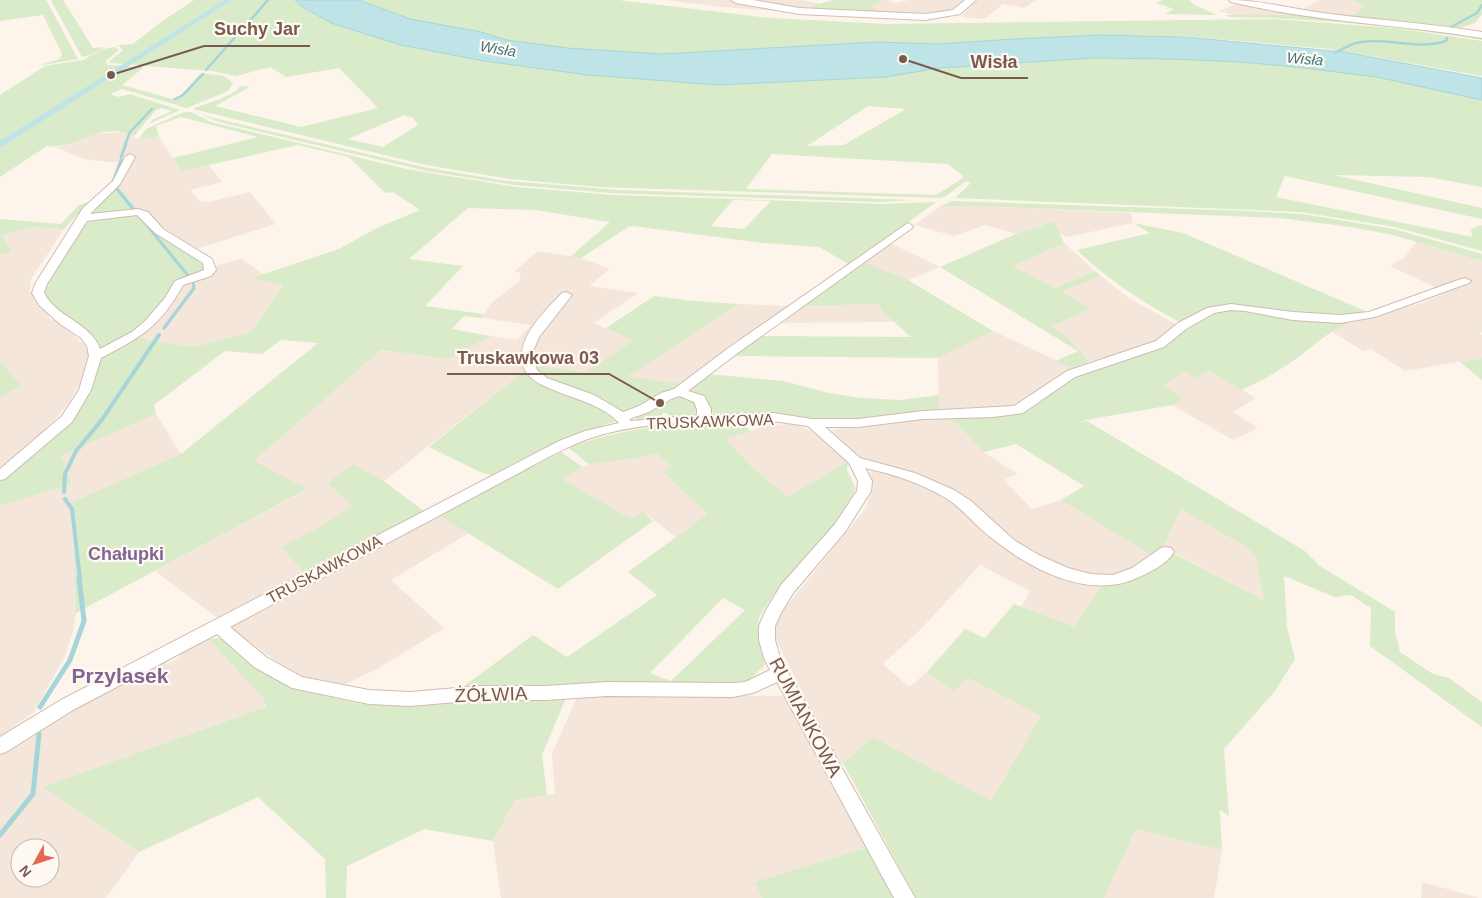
<svg xmlns="http://www.w3.org/2000/svg" width="1482" height="898" viewBox="0 0 1482 898" font-family="Arial,sans-serif">
<rect width="100%" height="100%" fill="#fdf5ec"/>
<!-- residential -->
<path fill="#f4e6da" fill-rule="evenodd" d="M665 0H729L779 11 722 7Z
M745 0H801L818 5 805 10Z
M878 0H888L895 3 910 0H964L956 9 949 12 930 14H891L868 7 882 2Z
M977 0H1036L1024 8 1003 4 984 19 961 17Z
M1319 0H1351L1365 5 1353 17 1297 12Z
M1239 3 1267 10 1296 15H1234L1219 11Z
M124 132 140 139 159 137 182 171 209 165 222 182 191 190 199 201 208 202 250 192 276 224 196 249 158 224 146 210 136 211 137 209 118 186 131 162H109L84 159 57 148 92 134Z
M941 206 1005 207 1131 213 1133 223 1067 237 1059 234 1053 221 1016 234 985 225 954 236 914 225Z
M35 227 64 229 31 279 30 291 51 315 48 317 52 320H55L64 327 85 345 88 353V361L82 381 66 407 43 432 0 468V397L22 386 0 361V254L12 250 2 235Z
M888 242 940 267 908 280 862 261Z
M1416 242 1482 261V332L1479 333 1482 335V358L1405 371 1371 349 1363 351 1331 331 1348 323 1422 303 1446 293 1448 290 1439 289 1390 266 1405 257Z
M1064 243 1095 271 1055 288 1013 266Z
M538 251 581 258 610 269 589 286 638 293 594 323 634 341 586 372 535 366 525 370 384 481 425 512 439 515 469 533 391 580 444 628 377 669 345 684 300 676 274 660 155 571 306 490 254 461 381 350 449 359 490 336 517 340 531 325 482 318 483 314 493 302 521 280 519 272H514Z
M242 259 263 274 253 278 283 285 251 332 195 347 136 338 166 308 183 282 205 277 217 265Z
M1101 276 1129 298 1177 325 1153 344 1089 362 1051 326 1088 309 1062 291Z
M739 304 788 306 682 384 627 376Z
M878 304 894 322 775 323 799 306Z
M993 331 1073 368 1015 406 939 411 938 358Z
M1209 371 1256 398 1233 412 1258 428 1233 440 1172 405 1183 399 1162 385 1185 372 1196 378Z
M156 414 181 454 74 502 76 613 72 635 65 656 34 712 0 736V506L70 484 61 456Z
M919 417H943L957 424 984 452 1017 474 1004 480 1032 509 1061 500 1154 557 1116 576 1103 575 1100 587 1075 627 1021 608 1030 591 980 565 922 628 883 664 909 687 927 672 954 690 968 678 1041 716 991 802 873 737 843 763 823 769 866 848 755 882 762 898H501L493 841 515 800 555 794 552 754 578 695 804 696 776 639 775 626 784 609 866 508 872 489 871 470 832 430Z
M795 424 811 431 848 461 788 497 751 466 725 439 768 425Z
M656 453 672 467 663 472 709 514 676 537 643 512 632 520 562 479 588 464 639 458Z
M1181 508 1243 545 1255 555 1264 600 1163 547Z
M209 639 252 683 264 700V707L44 787 139 852 106 898H0V755L47 725 165 662 167 664 180 657 179 654ZM20 848H50V878H20Z
M1136 829 1222 850 1214 898H1104Z
M1422 882 1480 898H1421Z"/>
<!-- green -->
<path fill="#d9ebc9" fill-rule="evenodd" d="M0 0H46L78 59 37 66 60 59 62 54 43 15 0 21Z
M51 0H63L93 48 106 47 90 55 82 57Z
M194 0H295L301 6 331 23 401 45 484 61 588 75 719 85 886 77 939 68 1094 58 1171 59 1241 62 1304 68 1377 77 1482 100V187L1428 177 1334 175 1482 208V219L1285 176 1276 197 1472 237 1471 229 1482 225V251L1395 227 1301 212 955 198 971 183 966 181 946 196 939 198 599 187 510 179 426 165 193 109C205 103 234 97 240 86L250 87 215 106 301 127 378 108 339 68 286 77 270 67 236 76 211 71 110 63V61L123 50 118 45 133 44 161 22ZM868 106 906 109 844 145 807 146ZM404 115 413 118 418 125 383 147 348 139ZM772 154 948 164 963 176V178L936 195 746 189Z
M359 0H618L771 18 887 24 1273 19 1395 28 1482 41V76L1330 49 1183 36 1097 35 938 44 876 42 662 54 567 48 507 40 481 32 410 19Z
M801 0 819 4 833 0H878L882 2 869 7 891 14 805 10 817 5Z
M1163 0H1189L1194 5 1217 15 1165 14 1174 9 1156 3Z
M1351 0H1482V14L1475 23 1457 29 1401 21 1353 17 1365 5Z
M1225 15H1296L1482 37V40C1398 26 1314 18 1229 17Z
M116 47 119 50 106 61 107 65 144 67 122 85 172 99 180 96 201 73 224 76 233 83 228 91 187 108 122 89 110 94 119 97 130 94 180 110 148 124 154 119 172 111 162 108 156 110 134 136C99 120 75 151 47 146L0 177V95L45 66 83 60 103 49Z
M184 112H191L211 122 406 169 516 187 614 195 884 204 936 202 850 265 819 247 763 243 633 226 628 227 581 258 570 257 610 222 536 210 468 208 409 259 463 266 425 306 483 314 482 318 464 316 452 329 490 336 449 359 381 350 254 461 307 489 76 613 73 502 181 454 318 343 281 340 262 354 225 351 154 405 156 414 61 456 71 484 0 506V481C19 460 45 446 64 425 82 405 94 380 103 355L136 338 195 347 251 332 283 285 252 278 339 249 377 228 420 210 393 192 385 193 349 157 298 145 182 171 173 158 258 137 181 117 156 126 159 137 139 139 146 129ZM733 200 770 201V202L744 229 711 226Z
M201 115 423 167 507 181 618 190 915 200 881 202 612 193 514 185 427 171 219 122Z
M118 186 137 209 136 211 91 216 89 212Z
M952 201 1247 211 1302 214 1394 229 1482 254V261L1393 235 1351 227 1280 218 1005 207 941 206Z
M89 202 64 229 35 227 2 235 12 251 0 254V219L61 224 79 205Z
M131 214 141 215 203 260 208 270 183 279 133 334 101 350 92 338 51 308 43 291 85 220Z
M1054 221 1064 243 1013 266 1055 288 1095 271 1101 276 1062 291 1089 309 1052 326 1065 335 1089 362 1073 368 1056 361 1078 351 940 267 1016 234Z
M1133 223 1183 233 1370 313 1349 316 1348 323C1326 333 1310 349 1290 363 1275 373 1259 382 1242 390L1209 371 1196 378 1185 372 1163 385 1183 399 1172 405 1086 420 1076 423 1087 421 1305 551 1320 566 1395 612V632L1400 652 1433 674 1449 678 1482 702V727L1370 646 1371 608 1351 595 1335 597 1284 576 1287 627 1295 659 1275 691 1224 749 1229 816 1220 810 1222 850 1136 829 1104 898H916L843 763 873 737 991 801 1041 716 968 678 954 691 927 672 965 629 985 638 1014 604 1075 627 1100 587 1117 582 1173 553 1264 600 1255 555 1243 545 1181 509 1163 547 1154 557 1061 500 1084 486 1016 444 984 452 957 424 943 417 1020 411 1084 371 1124 359 1187 326C1147 305 1110 282 1077 250L1150 233Z
M862 261 908 280 993 331 938 358 732 356 759 336 911 337 883 312 878 304 799 306Z
M654 296 694 301 739 304 628 376 682 384 677 389 626 414 538 374 535 366 586 372 633 341 606 328Z
M1482 358V380L1460 362Z
M0 361 22 386 0 397Z
M525 370C530 374 534 380 540 383 559 396 606 399 616 421L556 442 491 475 482 473 429 447Z
M708 374 783 381 829 393 861 398 900 400 939 395V411L835 421H813L800 416 769 413H712C709 399 699 396 686 390Z
M679 396 695 402 698 411 690 416 668 418 667 413H662V417L659 419 636 420V418L667 399Z
M741 421 750 431 726 439 751 466 788 497 848 461 847 470 856 489 836 523 780 585 759 617 758 638 765 665 743 685 456 692 533 635 567 657 657 595 628 572 708 514 663 472 671 466 656 453 639 458 590 464 587 463 569 448C624 426 682 423 741 421ZM723 598 745 610 671 681 650 673Z
M561 452 583 467 562 479 631 519 643 512 653 521 558 589 439 515Z
M354 464 383 481 425 512 304 572 281 547 324 525 352 506 328 483Z
M220 638 243 658 290 688 362 704 403 706 470 700 566 698 542 755 547 795 515 800 493 841 424 829 347 866 346 898H326L325 859 258 797 139 852 43 787 265 707 264 699 209 639Z
M866 848 895 898H762L755 882Z"/>
<!-- water -->
<path fill="#bfe4e7" stroke="#a6d5d9" d="M295 0H359L410 19 481 32 507 40 567 48 662 54 876 42 938 44 1014 39 1101 35 1185 37 1344 52 1482 78V100L1377 77 1304 68 1241 62 1171 59 1094 58 939 68 886 77 719 85 588 75 484 61 401 45 331 23 301 6Z"/>
<g fill="none" stroke-linecap="round" stroke-linejoin="round">
<!-- stream-far3 -->
<path stroke="#a6d5d9" stroke-width="2.5" d="M1449 28 1477 13 1482 5
M1335 53C1342 49 1349 45 1356 43 1386 36 1416 51 1446 41L1447 38
M206 70 268 0
M175 99 183 95 203 74
M125 145 130 132 152 109"/>
<!-- stream-far2 -->
<path stroke="#a6d5d9" stroke-width="3" d="M121 157 126 144
M112 184 121 160
M117 189 134 210
M142 219 189 277
M164 328 194 288 193 282"/>
<!-- stream-far1 -->
<path stroke="#a6d5d9" stroke-width="4" d="M64 492 65 474 76 451 101 421 159 335
M65 499 72 509 80 579"/>
<!-- stream -->
<path stroke="#a6d5d9" stroke-width="5" d="M40 707 70 660 84 621 79 578
M0 835 33 794 39 734"/>
<!-- canal -->
<path fill="#bfe4e7" fill-rule="evenodd" d="M225 0H232L0 148V141Z"/>
<defs>
<path id="street" d="M130 154 135 157 120 184 90 214 138 209 148 212 163 229 212 259 216 270 211 276 183 285C160 327 141 337 101 358L91 390 72 422 5 479 0 480V469L62 416 79 390 89 356 87 346 81 338 60 324 39 305 32 293 35 284 83 208 113 181 125 157ZM137 215 155 233 203 263 204 270 175 281 165 298 145 321 132 332 100 349C91 323 56 317 44 293L47 284 87 221Z
M908 223 913 226 912 228 735 355 688 391 704 396 711 409V415L773 413 812 419H858L923 411 1014 406 1067 371 1156 341 1178 323 1207 308 1231 304 1293 312 1340 315 1369 312 1461 279 1465 278 1471 281 1469 283 1375 317 1340 323 1293 320 1245 311 1231 310 1214 313 1186 329 1164 347 1075 377 1023 413 993 417 923 419 858 427H825L860 458 915 473 954 490 971 501 1014 540 1039 555 1068 568 1091 574 1113 575 1132 568 1161 548 1166 547 1171 548 1174 552C1167 564 1149 573 1137 578 1089 600 1030 569 993 539 975 526 963 508 944 497 920 483 893 474 865 468L872 481 871 491 845 532 793 593 781 613 775 626V640L780 658 915 898H894L777 682 753 693 733 697 607 696 545 700H480L410 706 369 704 292 688 254 667 217 634 73 710 6 752 0 754V737L61 700 559 441 585 431 619 423C597 396 534 394 524 368 513 340 545 311 562 293L566 292 572 295 539 337 534 349V361L537 370 547 378 594 395 623 412 639 406 661 393 674 389 727 349ZM679 396 694 402 697 409V415L631 421 629 419 649 412 671 399ZM773 421 808 426 849 463 858 481 857 491 835 524 781 585 765 612 759 626V640L764 658 770 670 745 682 733 683 607 682 545 686H480L410 692 369 690 302 677 266 657 230 627 521 472C545 459 569 445 594 437 650 419 714 423 773 421Z"/>
<path id="secondary" d="M731 0H753L799 8 925 14 953 10 965 0H976L960 14 925 20 799 14 736 3Z
M1229 0C1260 0 1292 9 1323 13 1376 20 1429 23 1482 32V38C1398 24 1313 22 1231 2Z"/>
</defs>
<!-- street casing -->
<use href="#street" stroke="#d0bcb0" stroke-width="2"/>
<!-- secondary casing -->
<use href="#secondary" stroke="#d5beb0" stroke-width="2"/>
<!-- street -->
<use href="#street" fill="#fff" fill-rule="evenodd"/>
<!-- secondary -->
<use href="#secondary" fill="#fff" fill-rule="evenodd"/>
</g>
<g text-anchor="middle" stroke-width="4.5" stroke-linejoin="round" paint-order="stroke">
<!-- far-water labels -->
<g font-size="15" font-style="italic" fill="#41777d" stroke="#fff9f3">
<text transform="translate(498 49) rotate(9)" y="5">Wisła</text>
<text transform="translate(1305 59) rotate(5)" y="5">Wisła</text>
</g>
<!-- street labels -->
<g font-size="16" fill="#795a4e" stroke="#fff9f3">
<text transform="translate(710 421) rotate(-2)" y="6">TRUSKAWKOWA</text>
<text transform="translate(324 569) rotate(-28)" y="6">TRUSKAWKOWA</text>
</g>
<!-- neighbourhood labels -->
<g font-size="18" font-weight="bold" fill="#816694" stroke="#fff9f3">
<text x="126" y="560">Chałupki</text>
</g>
<!-- near-street labels -->
<g font-size="19" fill="#795a4e" stroke="#fff9f3">
<text transform="translate(491 694) rotate(-2)" y="7">ŻÓŁWIA</text>
<text transform="translate(806 717) rotate(62)" y="7">RUMIANKOWA</text>
</g>
<!-- near-neighbourhood labels -->
<g font-size="21" font-weight="bold" fill="#816694" stroke="#fff9f3">
<text x="120" y="683">Przylasek</text>
</g>
</g>
<!-- callouts -->
<path fill="none" stroke="#795a4e" stroke-width="2" d="M111 75L204 46H310M903 59L961 78H1028M660 403L609 374H447"/>
<g fill="#795a4e" stroke="#fff9f3" stroke-width="2">
<circle cx="111" cy="75" r="5"/>
<circle cx="903" cy="59" r="5"/>
<circle cx="660" cy="403" r="5"/>
</g>
<g font-size="18" text-anchor="middle" font-weight="bold" fill="#795a4e" stroke="#fff9f3" stroke-width="4.5" stroke-linejoin="round" paint-order="stroke">
<text x="257" y="35">Suchy Jar</text>
<text x="994" y="68">Wisła</text>
<text x="528" y="364">Truskawkowa 03</text>
</g>
<!-- north arrow -->
<g transform="translate(35 863) rotate(230)"><circle r="24" fill="#fff9f3" stroke="#c9b9b1"/>
<path d="M0-4L9 19L0 12L-9 19Z" fill="#e46954"/>
<text y="-8" font-size="14" font-weight="bold" text-anchor="middle" fill="#795a4e">N</text>
</g>
</svg>
